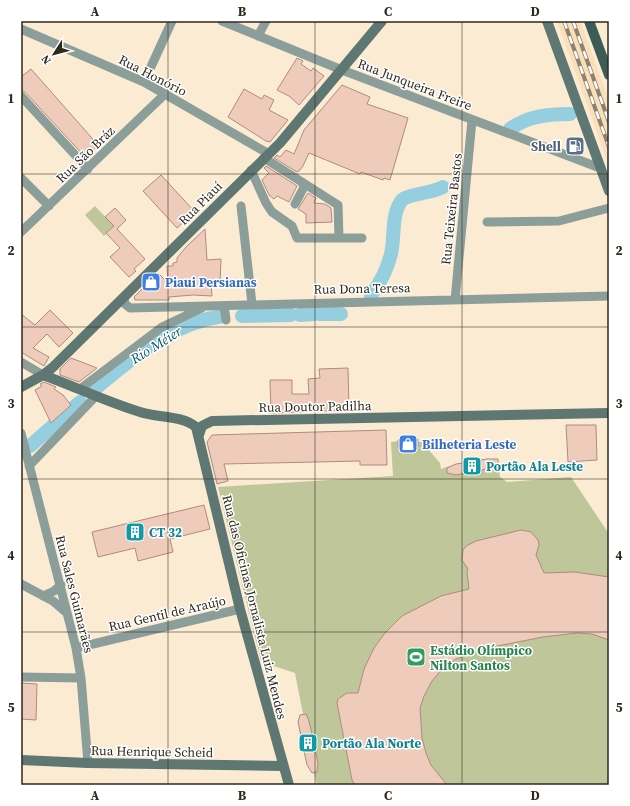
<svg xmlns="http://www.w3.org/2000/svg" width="630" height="806" viewBox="0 0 630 806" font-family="'Source Serif 4',serif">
<rect width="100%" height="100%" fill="#fcebd3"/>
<!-- built -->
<path fill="#f9dfba" d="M557 21H580L609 100V166Z"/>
<!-- green -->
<path fill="#bfc699" d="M95 206 114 226 104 236 85 215Z
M418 439V442H422L440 463 441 469 456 464 498 459 500 477 507 482 571 477 609 534V785H317L314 773H312C304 760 297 729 300 715L303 714 295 673 268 664 267 660 261 661 218 487 393 476 391 442Z"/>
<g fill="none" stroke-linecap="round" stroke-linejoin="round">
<!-- river -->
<path stroke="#94cedf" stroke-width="14" d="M510 129C528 116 548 114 570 114
M371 295C381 282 387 270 391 254 395 238 391 213 402 200 408 194 433 193 443 187
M319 314H341
M300 315 314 314
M242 316 291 315
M96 388C135 356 172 323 223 316
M30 446 80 402"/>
</g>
<!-- building -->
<path fill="#efcbbc" stroke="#ad8c7e" d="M297 58 303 61 301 64 311 71 313 68 324 76 299 105 289 96 277 90Z
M31 69 98 145 86 158 25 92 21 90V77Z
M342 85 370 97 367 104 408 118 390 180 384 178 383 180 361 172 360 174 309 153 303 166 299 171 297 172 274 158 277 155 280 157 286 150 294 154 304 130Z
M244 89 262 99 264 95 274 100 269 110 288 120 270 142 266 141 228 117Z
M266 166 297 186 289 202 277 196 274 199 269 195 262 180 269 173 264 168Z
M161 175 195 212 177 228 143 191Z
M308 193 316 198 314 203 325 204 331 208 332 222 306 223V214L298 209Z
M115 208 126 220 117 229 145 259 134 269 136 271 129 277 110 257 120 248 106 233 114 226 105 217Z
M205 229 207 260 221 259 220 284H211L212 296 193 295 169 297V300H135L134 297 158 273 168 283 167 266H173V263L177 262V258L186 247Z
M50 310 73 333 59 347 47 334 33 348 49 357 44 366 21 352V314L35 325Z
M71 358 97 368 79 382 60 375V369Z
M348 368 349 410 271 413 270 380H292V394H309L308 379 320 378 319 369Z
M44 382 56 387 54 389 63 395 71 405 51 423 35 390 42 386 40 384Z
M566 425H596L597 460 568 462Z
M386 430 387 465H360V461L224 464 228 481 217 484 207 442 212 435Z
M418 439V446L398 447V440Z
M487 459H498V464L487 469 456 475 447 473V468L456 464Z
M204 505 210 529 170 539 173 552 138 561 135 548 98 557 92 532Z
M521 530 531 532 538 540 539 545 536 555 544 573 575 572 609 577V640L592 634 577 633 543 637 487 648 456 659 442 669 432 681 424 696 420 708 422 738 426 753 431 765 447 785H355L352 780 337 703 338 699 347 693H358L364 669 374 648 385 633 402 616 441 596 469 589 467 572 468 569 462 560 463 550 466 546 476 541Z
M21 683 37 684 36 720 21 719Z
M306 714 309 721 318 763 317 772 312 773 307 765 298 722 300 715Z"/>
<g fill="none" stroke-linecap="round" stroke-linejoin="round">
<!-- street -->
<path stroke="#8c9e9a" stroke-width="9" d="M222 21 342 70 600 168
M21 29 144 82 269 154
M258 36 266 21
M144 82 172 21
M21 96 88 169
M264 158 338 205 339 238
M251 170 266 203 272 212 292 226 297 238H362
M21 178 49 206
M295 204 304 187 302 182
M241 206 252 304
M487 222 559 221 609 208
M21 232 165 94
M125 296 124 303 130 308 609 296
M455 300 472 120
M224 306 226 320
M21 362 43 375
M80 389 162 327 202 308
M21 433 76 648 81 678 88 763
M29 466 96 396
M21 584 53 601 67 613
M43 596 54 591 61 585
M76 648 240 609
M21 677 81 678"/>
<!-- secondary -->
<path stroke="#5e7772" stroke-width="10" d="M547 21 609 191
M43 375C76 387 107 402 140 412 158 418 181 415 196 427L240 609 289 785
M21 387 43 375 52 368 280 143 382 21
M199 435 202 426 212 421 609 413
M21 760 88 763 282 766"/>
<!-- primary -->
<path stroke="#3c5c56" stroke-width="10" d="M589 21 609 75"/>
<defs>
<path id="rail" d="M564 21 609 147
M573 21 609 122"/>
</defs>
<!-- rail casing -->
<use href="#rail" stroke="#8d8170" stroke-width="4"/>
<!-- rail -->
<use href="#rail" stroke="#fff" stroke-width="2.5" stroke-dasharray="8" stroke-linecap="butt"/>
</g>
<!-- grid -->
<path fill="none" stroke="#30291d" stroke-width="1" stroke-opacity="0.55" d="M168 21V785M315 21V785M462 21V785M21 174H609M21 327H609M21 479H609M21 632H609"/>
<!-- icons -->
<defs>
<symbol id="fuel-square" viewBox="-11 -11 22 22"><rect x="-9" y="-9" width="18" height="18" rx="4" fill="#5c6f8a" stroke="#fff"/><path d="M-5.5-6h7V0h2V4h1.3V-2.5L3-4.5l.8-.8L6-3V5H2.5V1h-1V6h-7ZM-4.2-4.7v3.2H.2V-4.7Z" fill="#fff"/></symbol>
<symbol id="shop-square" viewBox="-11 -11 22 22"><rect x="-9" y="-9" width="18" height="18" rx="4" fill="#3f7fe0" stroke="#fff"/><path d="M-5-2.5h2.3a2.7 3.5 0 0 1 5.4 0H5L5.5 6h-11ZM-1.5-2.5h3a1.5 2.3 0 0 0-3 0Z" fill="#fff"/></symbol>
<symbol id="building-square" viewBox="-11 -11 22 22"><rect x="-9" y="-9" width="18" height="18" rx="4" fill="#0f9aa8" stroke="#fff"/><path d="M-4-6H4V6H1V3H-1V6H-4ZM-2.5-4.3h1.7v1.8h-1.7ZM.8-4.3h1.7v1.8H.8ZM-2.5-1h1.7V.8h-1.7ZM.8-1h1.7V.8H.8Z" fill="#fff"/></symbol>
<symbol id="stadium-square" viewBox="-11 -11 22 22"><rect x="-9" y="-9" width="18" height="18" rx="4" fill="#2e9e5b" stroke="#fff"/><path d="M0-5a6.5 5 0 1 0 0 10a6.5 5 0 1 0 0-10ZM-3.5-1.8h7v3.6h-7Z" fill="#fff"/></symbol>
</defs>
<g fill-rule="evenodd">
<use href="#fuel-square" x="564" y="135" width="22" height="22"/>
<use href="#shop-square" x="140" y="271" width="22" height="22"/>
<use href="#shop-square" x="397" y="433" width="22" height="22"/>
<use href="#building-square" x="461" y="455" width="22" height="22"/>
<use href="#building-square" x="124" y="521" width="22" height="22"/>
<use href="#stadium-square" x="405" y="646" width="22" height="22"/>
<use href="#building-square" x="297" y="732" width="22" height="22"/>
</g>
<g text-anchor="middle" stroke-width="3" stroke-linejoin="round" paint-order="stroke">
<!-- street labels -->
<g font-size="13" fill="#30291d" stroke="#fff">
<text transform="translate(153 75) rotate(27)" y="5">Rua Honório</text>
<text transform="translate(415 84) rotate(21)" y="5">Rua Junqueira Freire</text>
<text transform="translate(85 154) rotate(-44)" y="5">Rua São Bráz</text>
<text transform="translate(200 203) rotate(-45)" y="5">Rua Piauí</text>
<text transform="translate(451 209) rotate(-84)" y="5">Rua Teixeira Bastos</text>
<text transform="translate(362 288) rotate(-1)" y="5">Rua Dona Teresa</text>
<text transform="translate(315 406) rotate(-1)" y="5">Rua Doutor Padilha</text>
<text transform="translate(75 594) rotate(76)" y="5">Rua Sales Guimarães</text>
<text transform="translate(255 607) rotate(76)" y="5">Rua das Oficinas Jornalista Luiz Mendes</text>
<text transform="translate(167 613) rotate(-13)" y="5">Rua Gentil de Araújo</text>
<text transform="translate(152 751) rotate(1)" y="5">Rua Henrique Scheid</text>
</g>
<!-- service labels -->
<g font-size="13" font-weight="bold" fill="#4e5e75" stroke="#fff" text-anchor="end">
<text x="561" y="151">Shell</text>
</g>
<!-- shop labels -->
<g font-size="13" font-weight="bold" fill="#366cbe" stroke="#fff" text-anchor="start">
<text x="165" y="287">Piaui Persianas</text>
<text x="422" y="449">Bilheteria Leste</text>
</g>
<!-- culture labels -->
<g font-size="13" font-weight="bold" fill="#0d838f" stroke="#fff" text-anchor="start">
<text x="486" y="471">Portão Ala Leste</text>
<text x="149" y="537">CT 32</text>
<text x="322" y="748">Portão Ala Norte</text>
</g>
<!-- leisure labels -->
<g font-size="13" font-weight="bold" fill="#27864d" stroke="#fff" text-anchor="start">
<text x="430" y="655">Estádio Olímpico<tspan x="430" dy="15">Nilton Santos</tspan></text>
</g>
<!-- water labels -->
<g font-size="14" font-style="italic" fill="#005667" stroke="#fff">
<text transform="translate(156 345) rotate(-32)" y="5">Rio Méier</text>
</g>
</g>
<!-- border -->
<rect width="630" height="806" fill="none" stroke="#ffffff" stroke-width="44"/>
<!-- north arrow -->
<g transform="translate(54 54) rotate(234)" stroke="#ffffff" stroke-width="3" paint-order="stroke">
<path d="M0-3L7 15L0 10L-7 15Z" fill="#30291d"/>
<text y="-6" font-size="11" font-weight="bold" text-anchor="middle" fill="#30291d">N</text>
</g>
<rect x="22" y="22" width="586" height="762" fill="none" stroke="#30291d" stroke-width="1.5"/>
<g font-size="13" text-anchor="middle" font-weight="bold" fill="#30291d">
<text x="95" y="16">A</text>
<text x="242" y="16">B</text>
<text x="388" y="16">C</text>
<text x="535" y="16">D</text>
<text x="11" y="103">1</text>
<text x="619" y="103">1</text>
<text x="11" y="255">2</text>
<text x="619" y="255">2</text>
<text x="11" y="408">3</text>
<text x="619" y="408">3</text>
<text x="11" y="560">4</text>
<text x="619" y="560">4</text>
<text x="11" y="712">5</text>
<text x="619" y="712">5</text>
<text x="95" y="800">A</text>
<text x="242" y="800">B</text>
<text x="388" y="800">C</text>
<text x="535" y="800">D</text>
</g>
</svg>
